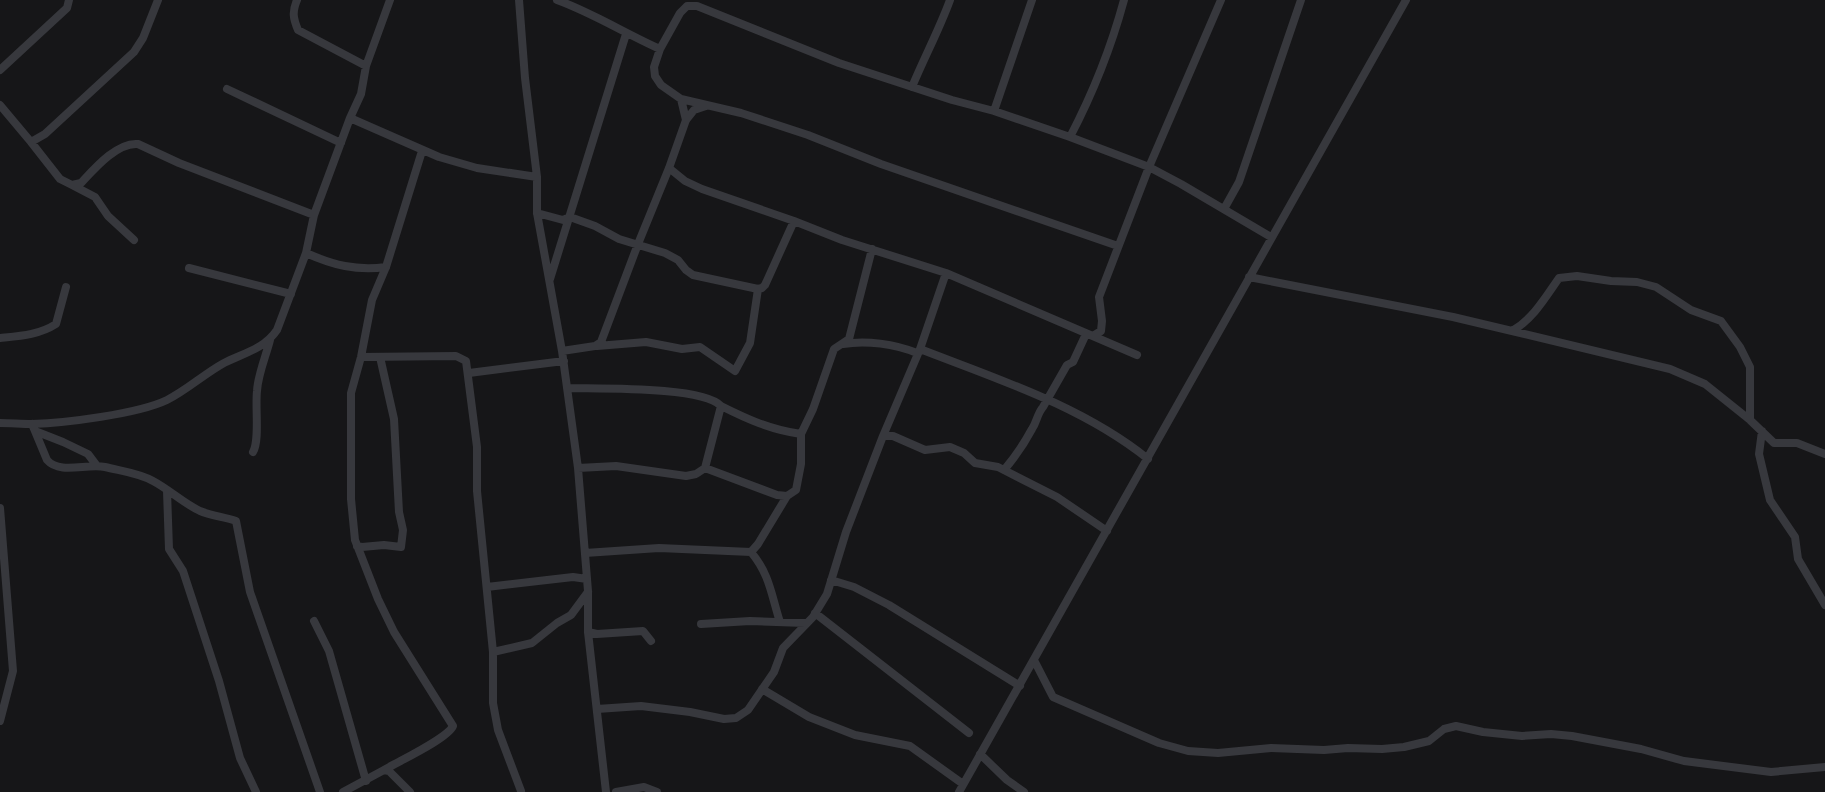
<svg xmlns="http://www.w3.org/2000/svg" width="1825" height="792" viewBox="0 0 1825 792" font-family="Lato,sans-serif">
<rect width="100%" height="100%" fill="#161618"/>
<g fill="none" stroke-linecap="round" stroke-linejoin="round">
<!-- minor -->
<path stroke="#37383d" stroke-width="8" d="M297 0C292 12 293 18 298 30L366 66
M519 0 525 78 537 177V213L562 351 578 468 588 591V632L606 792
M557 0C593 13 626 34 660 49L680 13 687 6H697L839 63 952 100 994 111 1070 137 1149 167 1181 184 1271 237
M660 49 654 67 655 76 661 85 681 99 741 113 808 135 881 164 1118 246
M0 70 67 8 69 0
M912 87C924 58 939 30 950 0
M227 89 341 143
M681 99 686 120
M0 105 31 142 45 134 134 52 143 38 158 0
M994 111 1032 0
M350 118 439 157 477 168 537 177
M1070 137C1093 93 1111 48 1124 0
M31 142 60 179 72 185 81 183C94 169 117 142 138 144L179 163 314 215
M669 168 685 181 702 189 794 221 842 240 946 273 1137 355
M72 185 95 197 108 216 134 240
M1224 209 1239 182 1301 0
M537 213 563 220 570 217 595 226 619 239 665 253 678 260 686 270 693 275 758 289 762 288 765 285 794 221
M306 253C333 265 356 271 386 267
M189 268 291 294
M1249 277 1453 317 1512 331C1533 319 1545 298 1559 278L1577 276 1611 281 1637 282 1656 287 1691 310 1721 321 1740 347 1750 367V420L1774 443H1797L1825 454
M550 279 626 34
M1512 331 1670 369 1705 384 1750 420
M1093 336 1101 331 1102 321 1099 297 1149 167 1221 0
M0 338C20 336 39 335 56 324L66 287
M843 344C866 340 895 344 917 353
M597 346 646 342 682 349 700 347 735 371 750 343 758 289
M920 349C997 379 1082 406 1148 459
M562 351 595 346 601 342 638 244 669 168 686 120 694 110 706 106
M361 357 456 356 466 361 477 447V491L493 652V703L498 730 521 791
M469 373 564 361
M567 388C597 389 703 386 721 406L705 468 696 474 686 476 616 466 578 468
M721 406C747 419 771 430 801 434
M0 423C11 423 21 424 32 424 65 423 138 414 167 400 187 390 204 374 224 363 244 353 264 349 277 330L306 253 314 215 350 118 361 94 366 66 390 0
M32 424 47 460C60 475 87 463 105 467 121 471 139 473 153 481 170 490 183 503 200 511 212 516 224 517 236 521L250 592 320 792
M35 431 63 442 88 454 97 466
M1762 431 1759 454 1770 500 1795 537 1798 559 1825 605
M883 436 920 349 946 273
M253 452C260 440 255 408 257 391 258 374 266 356 270 340
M705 468 777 495 787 496 796 490 801 464V434L813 409 834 349 849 339 872 249
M1004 470C1015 457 1024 444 1032 429 1037 422 1037 414 1043 407L1067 365 1073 362 1086 334
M167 491 169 549 183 571 219 681 240 758 256 792
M0 508 13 671 0 721
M357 546 362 547 384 545 401 547 403 530 399 512 394 419 380 357
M751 552C770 575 771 594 780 622
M585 553 659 548 751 552 758 544 787 496
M831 580 854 587 889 605 1020 686
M487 587 573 577 587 579
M815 613 969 733
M314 621 329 651 366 781
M701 624 750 621 805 623
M588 632 597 634 643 631 651 641
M493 652 532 643 557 623 571 615 588 592
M1035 662 1053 697 1159 743 1188 751 1218 753 1271 748 1324 750 1348 748 1382 749 1404 747 1429 741 1444 729 1456 726 1483 732 1522 736 1551 734 1572 736 1641 749 1684 761 1771 772 1825 767
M762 689 809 717 855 735 910 746 963 784
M597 709 641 706 690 712 724 719 736 718 748 710 774 672 783 648 813 617 827 594 846 532 883 436H893L925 450 950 447 964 453 975 463 998 467 1057 497 1107 531
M980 754 1007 780 1024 792
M384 770C399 761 447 739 453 726L394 632 378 599 355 540 351 499V393L361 357 372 300 386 267 422 151
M343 792 384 770 389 771 410 792
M616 792 644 787 657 792
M959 792C1110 529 1255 263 1406 0"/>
</g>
</svg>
